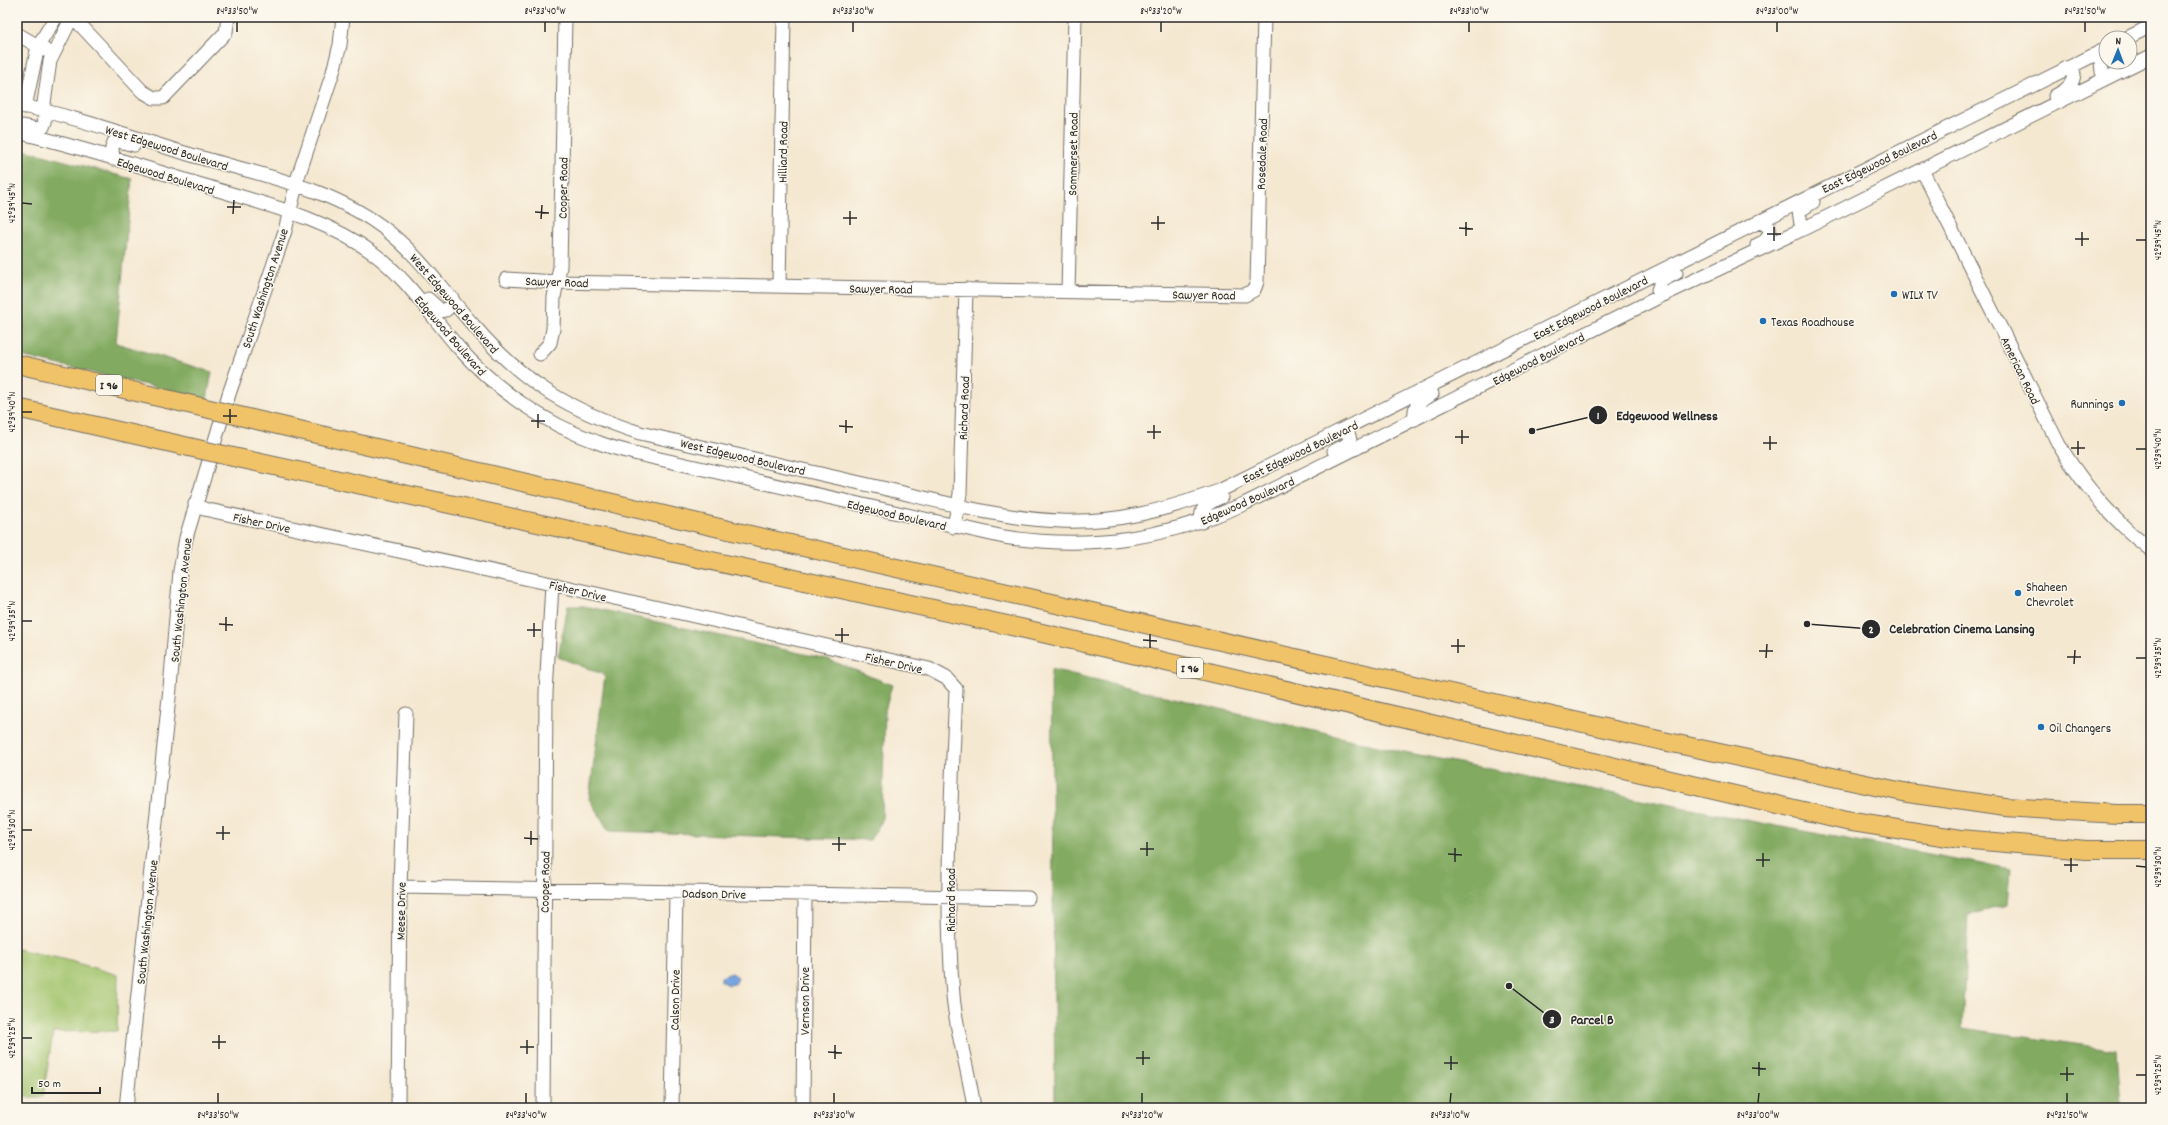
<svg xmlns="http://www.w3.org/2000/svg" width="2168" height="1125" viewBox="0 0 2168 1125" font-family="Dekko,sans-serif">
<rect width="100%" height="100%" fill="#fbf7ec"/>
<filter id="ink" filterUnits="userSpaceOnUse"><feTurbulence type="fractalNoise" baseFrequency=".025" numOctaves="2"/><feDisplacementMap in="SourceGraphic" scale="8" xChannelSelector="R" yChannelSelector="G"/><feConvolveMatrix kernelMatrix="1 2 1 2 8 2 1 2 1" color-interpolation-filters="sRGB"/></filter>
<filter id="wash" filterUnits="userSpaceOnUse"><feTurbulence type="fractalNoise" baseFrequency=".012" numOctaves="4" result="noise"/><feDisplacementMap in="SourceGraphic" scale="16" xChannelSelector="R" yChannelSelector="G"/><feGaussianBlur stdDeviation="0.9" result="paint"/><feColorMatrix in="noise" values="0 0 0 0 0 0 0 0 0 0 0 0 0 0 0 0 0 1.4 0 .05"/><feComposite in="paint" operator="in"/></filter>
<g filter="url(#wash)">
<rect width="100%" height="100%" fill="#f5e8d1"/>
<!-- green -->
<path fill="#a3c46d" stroke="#67784c" d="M17 949 67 960 118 975 117 1031 53 1032 43 1097H17Z"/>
<!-- forest -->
<path fill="#82aa60" stroke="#566a46" d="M17 148 132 179 116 343 212 372 207 399 17 355Z
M568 606H584L827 659 892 685 885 711 882 821 870 840 609 831 589 799 605 675 558 657Z
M1051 669 1399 751 1787 828 2010 869 2007 905 1968 915 1962 1028 2117 1050 2121 1108H1055Z"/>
<!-- water -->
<path fill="#77a5e0" stroke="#516886" d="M732 973 738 977 736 983 729 985 721 981V977Z"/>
</g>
<g filter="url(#ink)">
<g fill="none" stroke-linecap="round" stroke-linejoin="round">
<defs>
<path id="minor" d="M73 17 142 91 154 98H163L226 32 228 17
M17 34 45 50
M2127 38 2151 26
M2106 78 2102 72 2101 62 2106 57
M2055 96C2065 91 2073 86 2074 74L2066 68
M17 105C75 116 131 137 188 154 256 174 334 187 390 233 423 260 446 295 475 327 523 383 571 411 640 433 724 452 807 471 891 490 946 503 1003 519 1060 521 1118 523 1165 510 1219 491L2106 49
M25 107 38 46 56 17
M23 126 38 129 43 127 45 122 43 110 50 61 68 25V17
M17 132C81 147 143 167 205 186 263 204 323 217 373 253 407 278 430 315 458 347 495 389 543 423 597 442 611 448 627 451 642 455L1004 537C1090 550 1166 539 1246 503L1659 297 1807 227 2151 56
M113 159 112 148 114 142 119 141 134 145
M1922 170 2059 445C2084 486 2113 521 2151 550
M1807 227 1801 224 1799 211 1813 202
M1757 245 1765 241 1770 233 1769 227 1759 221
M506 279 557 282 1245 295 1254 290 1257 282 1264 17
M779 286 784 17
M1068 291 1075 17
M1659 297 1658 290 1661 281 1676 273
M428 299 441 311 446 310 451 305 452 298
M540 354 550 343 553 329 554 297 560 267 565 17
M1415 419C1413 404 1420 401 1432 394
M1334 451 1346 445 1350 440 1347 428
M195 504 204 509 552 584 929 669 946 678 956 689C952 791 944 893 953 995 956 1033 969 1070 974 1108
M1202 522C1199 507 1209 502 1221 497
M954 527 960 494 966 289
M400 887 1028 898
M126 1108 170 688 180 571 186 538 229 394 285 231 298 177 333 72 340 45 343 17
M398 1108 400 887 406 714
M543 1108 546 693 552 584
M672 1108 676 893
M803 1108 805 895"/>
<path id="highway" d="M17 364 201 407
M17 408 189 447
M252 419 724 529 1663 741 1908 793 2005 807 2117 814H2151
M233 457 1025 629 1846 821 1961 839 2086 850H2151"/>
</defs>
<!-- minor casing -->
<use href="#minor" stroke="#726d65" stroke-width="15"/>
<!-- highway casing -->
<use href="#highway" stroke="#726d65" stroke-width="20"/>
<!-- minor -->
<use href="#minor" stroke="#fff" stroke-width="13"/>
<!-- highway -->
<use href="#highway" stroke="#f1c369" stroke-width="18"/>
<defs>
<path id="highway-bridge" d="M201 407 252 419
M189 447 233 457"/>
</defs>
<!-- highway-bridge casing -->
<use href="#highway-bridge" stroke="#726d65" stroke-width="20" stroke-linecap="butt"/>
<!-- highway-bridge -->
<use href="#highway-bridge" stroke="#f1c369" stroke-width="18"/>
</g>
</g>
<!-- ticks -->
<path fill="none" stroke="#2b2b2b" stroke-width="1.5" d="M237 32V22M545 32V22M853 32V22M1161 32V22M1469 32V22M1777 32V22M2085 32V22M22 203 32 204M227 207H241M535 212 549 213M233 214 234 200M843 218H857M541 219 542 205M1151 223H1165M850 225V211M1459 228 1473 229M1158 230V216M1767 234H1781M1466 236V222M2075 239H2089M2136 240H2146M1774 241V227M2082 246V232M22 412H32M223 416H237M531 421H545M230 423V409M839 426 853 427M538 428V414M1147 432H1161M846 433V420M1455 437H1469M1154 439V425M1763 443H1777M1462 444V430M2071 448H2085M2136 449H2146M1770 450V436M2078 455V441M22 621H32M219 624 233 625M527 630H541M226 631V617M835 635H849M534 637V623M1143 640 1157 641M842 642V628M1451 646H1465M1150 648V634M1759 651H1773M1458 653V639M2067 657H2081M1766 658 1767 644M2136 658H2146M2074 664 2075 650M22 830H32M216 833H230M524 838 538 839M223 840V826M832 844H846M531 845V831M1140 849H1154M839 851V837M1448 854 1462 855M1147 856V842M1756 860H1770M1455 862V848M2064 865H2078M2136 866 2146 867M1763 867V853M2071 872V858M22 1038H32M212 1042H226M520 1047H534M219 1049V1035M828 1052 842 1053M527 1054V1040M1136 1058H1150M835 1059V1045M1444 1063H1458M1143 1065V1051M1752 1068 1766 1069M1451 1070V1056M2060 1074H2074M2136 1075H2146M1759 1076V1062M2067 1081V1067M218 1103V1093M526 1103V1093M834 1103V1093M1142 1103V1093M1450 1103 1451 1093M1758 1103 1759 1093M2067 1103V1093"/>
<!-- markers -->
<g fill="#1f6fb2" stroke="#fbf7ec" stroke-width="1.5">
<circle cx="1894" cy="294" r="4"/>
<circle cx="1763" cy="321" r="4"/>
<circle cx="2122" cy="403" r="4"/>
<circle cx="2018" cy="593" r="4"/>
<circle cx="2041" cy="727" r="4"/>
</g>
<g text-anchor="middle" stroke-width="3" stroke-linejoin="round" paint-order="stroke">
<!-- shield labels -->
<g fill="#fbf7ec" stroke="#696865" stroke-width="1">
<rect x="96" y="375" width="26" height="20" rx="3"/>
<rect x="1177" y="658" width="26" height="20" rx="3"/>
</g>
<g font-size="12" font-weight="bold" fill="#2b2b2b">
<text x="109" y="389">I 96</text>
<text x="1190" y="672">I 96</text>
</g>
<!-- street labels -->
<g font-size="13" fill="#2b2b2b" stroke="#fbf7ec">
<text transform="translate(167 147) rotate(17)" y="5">West Edgewood Boulevard</text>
<text transform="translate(782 152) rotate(-89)" y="5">Hilliard Road</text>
<text transform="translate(1072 154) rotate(-89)" y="5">Sommerset Road</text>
<text transform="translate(1261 154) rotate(-88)" y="5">Rosedale Road</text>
<text transform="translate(1879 161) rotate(-26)" y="5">East Edgewood Boulevard</text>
<text transform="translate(166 175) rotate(17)" y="5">Edgewood Boulevard</text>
<text transform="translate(562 188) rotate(-89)" y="5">Cooper Road</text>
<text transform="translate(557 281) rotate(2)" y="5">Sawyer Road</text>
<text transform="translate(264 288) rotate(-72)" y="5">South Washington Avenue</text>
<text transform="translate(881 288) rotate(1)" y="5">Sawyer Road</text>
<text transform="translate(1204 294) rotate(1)" y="5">Sawyer Road</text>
<text transform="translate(455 303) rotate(49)" y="5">West Edgewood Boulevard</text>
<text transform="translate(1590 307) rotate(-27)" y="5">East Edgewood Boulevard</text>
<text transform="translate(451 335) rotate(49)" y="5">Edgewood Boulevard</text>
<text transform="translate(1538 358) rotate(-27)" y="5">Edgewood Boulevard</text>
<text transform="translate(2021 370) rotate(64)" y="5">American Road</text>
<text transform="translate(963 408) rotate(-88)" y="5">Richard Road</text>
<text transform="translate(1300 451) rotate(-26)" y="5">East Edgewood Boulevard</text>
<text transform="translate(743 456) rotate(13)" y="5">West Edgewood Boulevard</text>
<text transform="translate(1247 500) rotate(-24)" y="5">Edgewood Boulevard</text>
<text transform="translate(897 514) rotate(13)" y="5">Edgewood Boulevard</text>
<text transform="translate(262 522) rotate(12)" y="5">Fisher Drive</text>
<text transform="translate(578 590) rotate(13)" y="5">Fisher Drive</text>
<text transform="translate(180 600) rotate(-84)" y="5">South Washington Avenue</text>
<text transform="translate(894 662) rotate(13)" y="5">Fisher Drive</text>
<text transform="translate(544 882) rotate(-89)" y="5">Cooper Road</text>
<text transform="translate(714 893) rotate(1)" y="5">Dadson Drive</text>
<text transform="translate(950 900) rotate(-90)" y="5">Richard Road</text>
<text transform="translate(400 911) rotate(-89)" y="5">Meese Drive</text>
<text transform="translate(146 922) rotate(-84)" y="5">South Washington Avenue</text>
<text transform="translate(674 1000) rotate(-89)" y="5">Calson Drive</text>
<text transform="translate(804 1001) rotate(-90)" y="5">Vernson Drive</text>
</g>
<!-- poi labels -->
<g font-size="13" fill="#2b2b2b" stroke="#fbf7ec" text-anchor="start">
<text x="1902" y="299">WILX TV</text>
<text x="1771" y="326">Texas Roadhouse</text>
<text x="2114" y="408" text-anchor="end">Runnings</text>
<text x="2026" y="591">Shaheen<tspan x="2026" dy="15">Chevrolet</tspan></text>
<text x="2049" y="732">Oil Changers</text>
</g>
</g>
<!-- callouts -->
<path fill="none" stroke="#2b2b2b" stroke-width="1.5" d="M1532 431L1598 415M1807 624L1871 629M1509 986L1552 1019"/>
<g fill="#2b2b2b" stroke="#fbf7ec" stroke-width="1.5">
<circle cx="1532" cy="431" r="4"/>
<circle cx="1807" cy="624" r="4"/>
<circle cx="1509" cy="986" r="4"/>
<circle cx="1598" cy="415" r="10"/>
<circle cx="1871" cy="629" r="10"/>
<circle cx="1552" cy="1019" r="10"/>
</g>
<g font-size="12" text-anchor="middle" font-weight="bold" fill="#fff">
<text x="1598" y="419">1</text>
<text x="1871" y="633">2</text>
<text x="1552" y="1023">3</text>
</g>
<g font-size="14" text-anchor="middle" font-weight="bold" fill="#2b2b2b" stroke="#fbf7ec" stroke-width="3" stroke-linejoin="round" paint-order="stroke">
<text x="1667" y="420">Edgewood Wellness</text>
<text x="1962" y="633">Celebration Cinema Lansing</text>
<text x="1592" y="1024">Parcel B</text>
</g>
<!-- margin -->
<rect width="2168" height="1125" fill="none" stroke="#fbf7ec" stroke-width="44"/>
<!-- north arrow -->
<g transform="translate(2118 50) rotate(1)"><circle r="19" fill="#fbf7ec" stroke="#a8a59f"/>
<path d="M0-3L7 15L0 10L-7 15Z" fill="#1f6fb2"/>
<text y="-6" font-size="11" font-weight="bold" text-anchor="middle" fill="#2b2b2b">N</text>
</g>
<!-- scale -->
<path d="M32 1087v6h68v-6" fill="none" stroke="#2b2b2b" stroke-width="2"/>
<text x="38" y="1087" font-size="12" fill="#2b2b2b" stroke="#fbf7ec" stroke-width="3" paint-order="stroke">50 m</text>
<rect x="22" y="22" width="2124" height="1081" fill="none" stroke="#2b2b2b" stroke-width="1.5"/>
<g font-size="10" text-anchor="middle" fill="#2b2b2b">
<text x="237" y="14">84°33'50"W</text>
<text x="545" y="14">84°33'40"W</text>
<text x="853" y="14">84°33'30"W</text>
<text x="1161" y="14">84°33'20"W</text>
<text x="1469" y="14">84°33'10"W</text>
<text x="1777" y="14">84°33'00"W</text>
<text x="2085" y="14">84°32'50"W</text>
<text transform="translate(11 203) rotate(-90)" y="4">42°39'45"N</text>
<text transform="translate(2157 240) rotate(-90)" y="4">42°39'45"N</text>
<text transform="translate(11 412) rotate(-90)" y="4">42°39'40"N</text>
<text transform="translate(2157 449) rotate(-90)" y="4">42°39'40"N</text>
<text transform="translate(11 621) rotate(-90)" y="4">42°39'35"N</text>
<text transform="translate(2157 658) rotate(-90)" y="4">42°39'35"N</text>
<text transform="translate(11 830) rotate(-90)" y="4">42°39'30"N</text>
<text transform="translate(2157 867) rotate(-90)" y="4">42°39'30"N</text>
<text transform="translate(11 1038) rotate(-90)" y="4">42°39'25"N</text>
<text transform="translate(2157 1075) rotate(-90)" y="4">42°39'25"N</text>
<text x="218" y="1118">84°33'50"W</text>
<text x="526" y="1118">84°33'40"W</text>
<text x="834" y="1118">84°33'30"W</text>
<text x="1142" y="1118">84°33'20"W</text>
<text x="1450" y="1118">84°33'10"W</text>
<text x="1758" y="1118">84°33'00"W</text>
<text x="2067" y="1118">84°32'50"W</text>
</g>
</svg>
